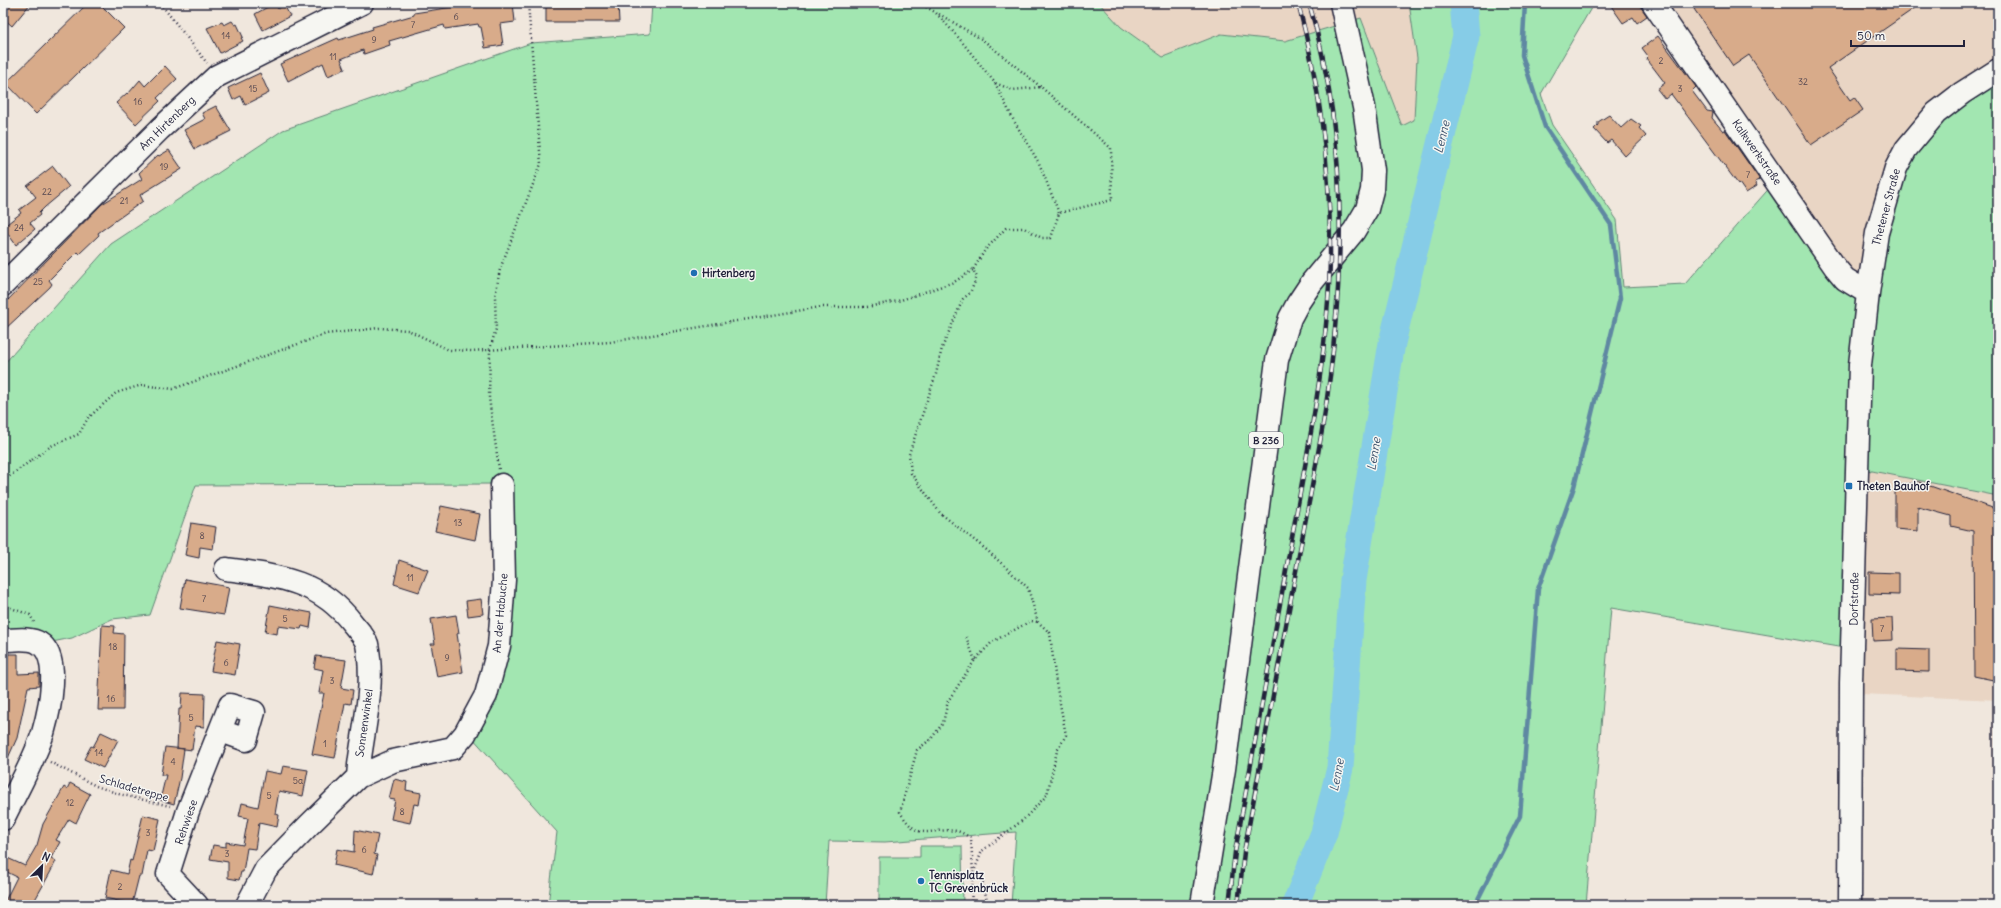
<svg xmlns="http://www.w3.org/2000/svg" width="2001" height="908" viewBox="0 0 2001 908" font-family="Delius,sans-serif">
<rect width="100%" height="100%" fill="#f0e7dd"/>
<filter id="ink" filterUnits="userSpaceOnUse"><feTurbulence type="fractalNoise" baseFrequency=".025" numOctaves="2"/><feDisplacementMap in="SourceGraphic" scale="8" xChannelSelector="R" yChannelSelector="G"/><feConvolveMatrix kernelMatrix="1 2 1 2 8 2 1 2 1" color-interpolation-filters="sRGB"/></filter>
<g filter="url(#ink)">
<!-- built -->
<path fill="#e9d5c4" d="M1099 3H1409L1417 58 1414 120 1402 126 1361 18 1285 41 1221 34 1163 57 1121 27Z
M1659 3H1998V61L1861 274 1856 277 1845 271Z
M1862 469 1998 496V700L1861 694Z"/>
<!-- green -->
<path fill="#a2e6b1" stroke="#628476" d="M652 3H1099L1121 27 1163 57 1221 34 1285 41 1361 18 1402 126 1414 120 1417 58 1409 3H1594L1541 94 1552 125 1617 220 1623 287 1685 284 1773 184 1823 257 1860 306 1844 648 1611 608 1586 905H1011L1016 832 885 842 829 841 825 905H548L557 832 462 726 480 692 498 583V484L196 485 150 615 112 619 72 638 52 642 3 635V365L111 244 283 130 531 43 650 34Z
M1998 78V496L1862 469 1866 394 1891 199 1925 133Z
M920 846H962L963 905H879V857H920Z"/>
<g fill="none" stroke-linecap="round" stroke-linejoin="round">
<!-- stream -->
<path stroke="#5e88a2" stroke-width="4.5" d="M1475 905 1520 816 1538 589 1574 487 1620 298 1611 225 1545 127 1522 55 1525 3"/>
<!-- river -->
<path stroke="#86cce7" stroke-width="27" d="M1295 905 1324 833 1340 768 1353 580 1392 343 1466 36 1463 3"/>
</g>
<!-- building -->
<path fill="#d8ab8a" stroke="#22223b" d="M3 3H31L12 26 3 18Z
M88 3H99L124 28 36 114 6 83Z
M275 3 278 9 284 5 290 16 263 30 255 14Z
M498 3H513L515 22 500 24 503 45 485 48 481 27H479L478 24 445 29 444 25 389 41 390 45 364 54 363 50 341 59 345 69 328 76 323 63 288 81 280 64 338 38 339 40 373 29 372 27 414 15V13L466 5 467 7Z
M546 3H618L619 22H546Z
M1609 3H1638L1647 16 1637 23 1633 17 1623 23Z
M1701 3H1922L1828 68 1850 100 1854 97 1863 110 1811 145 1749 55 1733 66 1694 9Z
M232 21 235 25 237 24 243 37 241 38 243 41 220 53 207 28 222 22 224 25Z
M1658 36 1696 87 1692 91 1707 111 1713 112 1712 118 1723 131 1725 130 1760 180 1755 182 1757 186 1746 193 1739 183 1738 184 1671 94 1665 99 1657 89 1665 83 1646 58 1648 56 1642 48Z
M165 66 177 79 157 98 160 101 136 124 116 103 127 93 128 94 140 80 145 86Z
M260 73 269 93 245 105 241 96 233 100 228 88Z
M216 106 231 131 195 149 184 130 205 119 202 113Z
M1609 115 1621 128 1631 119 1641 126 1639 128 1646 136 1625 156 1611 140 1607 143 1594 129 1598 125V122Z
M169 150 182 169 140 195 143 201 98 233 99 235 79 254 77 252 49 280 52 284 50 287 3 331V305L102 204 142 179 139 173 158 155 159 156Z
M53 166 69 187 45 207 39 213 40 215 30 223 35 229 16 245 3 227 21 213 19 210 36 197 27 186Z
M1919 482 1998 510V681L1974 676 1973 531 1951 526V516L1918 507V531L1895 529V486Z
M441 506 480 514 475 540 435 531Z
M191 523 216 527 213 549 200 547 199 558 185 555Z
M399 560 428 570 419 592 394 584Z
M1869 572 1899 573V595L1869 594Z
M185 579 229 587 224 615 180 608Z
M481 599 483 614 468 616 466 601Z
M270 605 312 613 310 628 302 626 301 629 278 626 277 634 265 632Z
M456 615 459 633 457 634 463 672 437 677 431 644H435L431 619Z
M1892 618 1893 640 1873 641 1872 619Z
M102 625 115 626 114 633 124 634 123 710H98Z
M217 640 240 644 235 675 211 671Z
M1897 649 1929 650V672L1897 671Z
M3 654H18V674L39 673V686L28 687 17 738 3 769V701L7 683H3Z
M316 656 346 660 341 688 353 690 351 704 345 703 335 758 312 754 324 693H319L323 670 314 668Z
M182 693 205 694 204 727 195 726 192 750 177 748 179 709H181Z
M101 732 118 740 103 768 84 759 91 746 93 747Z
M165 747 184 749 180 778 174 804 160 800 166 775H161Z
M283 766 308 770 303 796 279 791 275 814 279 815 277 827 259 823 255 849 247 848 243 872H241L239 880 228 878V862L210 859 213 845 226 847V842L243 845 248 818 239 816 242 803 258 807 265 771 281 774Z
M394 779 407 782 406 790 421 793 419 805 414 804 410 823 391 819 395 800 389 799Z
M70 783 90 794 76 823 69 819 56 840 60 842 51 858 56 861 50 873 32 905H3L17 877 3 870V856L25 866 37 845 43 824 64 787 67 789Z
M143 815 160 819 153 851 147 850 142 876H139L132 904 105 898 111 870 127 874 130 860 132 861Z
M355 830 378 835 374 854 377 855 373 874 334 865 337 849 354 852Z"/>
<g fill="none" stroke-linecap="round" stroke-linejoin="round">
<defs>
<path id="minor" d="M1653 3 1835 267 1845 279 1868 293
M3 285 160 129 217 76 362 3
M226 569C277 576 320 580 353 624 357 629 365 637 367 644 375 684 364 725 359 765L358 777
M3 640C14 640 30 637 39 643 62 657 49 712 43 733 34 761 16 792 3 819
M197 905 168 874 188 811 230 705 254 712 246 740 221 731
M247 905 266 869 310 824 358 777 393 761 453 748 465 734 486 695 499 646 504 580 502 485
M1850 905 1851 683 1860 365 1868 293 1877 233 1896 168 1906 149 1936 113 1962 93 1998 70"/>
<path id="major" d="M1202 905 1224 769 1277 360 1290 318 1298 303 1312 282 1354 231 1367 209 1372 190 1373 170 1364 107 1341 3"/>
</defs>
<!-- minor casing -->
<use href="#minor" stroke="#22223b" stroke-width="25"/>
<!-- major casing -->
<use href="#major" stroke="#22223b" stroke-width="25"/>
<!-- path -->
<path stroke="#22223b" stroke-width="2.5" stroke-dasharray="1 3" stroke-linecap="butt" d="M160 3 207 63
M919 3 935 12 958 37 995 83 1013 90 1041 87 1111 148 1112 200 1059 213 1051 238H1042L1024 228H1006L985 250 973 270 977 277 970 293 963 299 942 348 936 374 909 454 911 473 940 513 988 551 1028 588 1038 622 1050 633 1056 683 1066 735 1057 751 1047 795 1023 820 982 851 973 874 982 879 988 905
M939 14 983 40 1041 87
M995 83 1014 121 1039 163 1059 213
M499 469 489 398 490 349 496 329 495 297 500 269 541 164 528 3
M3 481 51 446 79 434 88 418 116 393 142 385 173 389 326 334 379 328 408 330 449 350 472 351 610 342 821 307H867L898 301 954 282 973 270
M3 605 30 615 34 622
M966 637 975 660
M50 762 96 786 119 794 170 806
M971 905 973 874 971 838C967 836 962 832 957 831 928 827 920 844 900 812L917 750 931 739 943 723 948 701 975 660 992 642 1031 621 1038 622"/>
<!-- minor -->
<use href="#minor" stroke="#f6f6f2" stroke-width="22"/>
<!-- major -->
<use href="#major" stroke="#f6f6f2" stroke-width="22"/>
<defs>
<path id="rail" d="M1229 905 1235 852C1253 752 1271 653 1289 554 1306 457 1328 359 1330 259 1331 173 1320 86 1298 3
M1238 905 1244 852C1263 753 1281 654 1299 555 1313 480 1329 405 1335 328 1345 220 1340 107 1309 3"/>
</defs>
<!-- rail casing -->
<use href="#rail" stroke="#22223b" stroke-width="4.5"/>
<!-- rail -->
<use href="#rail" stroke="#f6f6f2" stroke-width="3" stroke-dasharray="9" stroke-linecap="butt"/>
</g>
</g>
<!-- markers -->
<g fill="#1f6fb2" stroke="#f6f6f2" stroke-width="1.5">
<circle cx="694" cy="273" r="4"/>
<rect x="1845" y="482" width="8" height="8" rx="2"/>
<circle cx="921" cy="881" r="4"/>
</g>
<g text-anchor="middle" stroke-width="3" stroke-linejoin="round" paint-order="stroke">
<!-- number labels -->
<g font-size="9" fill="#50444f">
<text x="456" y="20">6</text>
<text x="413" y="28">7</text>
<text x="226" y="39">14</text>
<text x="374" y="43">9</text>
<text x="333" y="60">11</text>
<text x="1661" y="64">2</text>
<text x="1803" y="85">32</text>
<text x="253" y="92">15</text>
<text x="1680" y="92">3</text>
<text x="138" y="105">16</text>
<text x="164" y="170">19</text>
<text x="1748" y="178">7</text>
<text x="47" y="195">22</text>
<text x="124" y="204">21</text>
<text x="19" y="231">24</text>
<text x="38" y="285">25</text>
<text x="458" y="526">13</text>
<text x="202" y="539">8</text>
<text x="410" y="581">11</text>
<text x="204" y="602">7</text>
<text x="285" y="622">5</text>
<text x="1882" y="632">7</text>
<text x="113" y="650">18</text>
<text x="447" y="661">9</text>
<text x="226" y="666">6</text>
<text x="332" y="684">3</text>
<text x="111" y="702">16</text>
<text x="191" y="721">5</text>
<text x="325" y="747">1</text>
<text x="99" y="756">14</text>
<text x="173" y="765">4</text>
<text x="298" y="784">5a</text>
<text x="269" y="799">5</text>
<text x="70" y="806">12</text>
<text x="402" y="815">8</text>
<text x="148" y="836">3</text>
<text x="364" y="853">6</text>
<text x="227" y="857">3</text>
<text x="120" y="890">2</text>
</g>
<!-- shield labels -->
<rect fill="#f6f6f2" stroke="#626272" stroke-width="1" x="1249" y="432" width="34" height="16" rx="3"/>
<g font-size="10" font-weight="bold" fill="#22223b">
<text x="1266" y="444">B 236</text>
</g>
<!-- street labels -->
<g font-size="11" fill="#22223b" stroke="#f6f6f2">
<text transform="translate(167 123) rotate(-44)" y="4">Am Hirtenberg</text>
<text transform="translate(1757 152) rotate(55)" y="4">Kalkwerkstraße</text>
<text transform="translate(1886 207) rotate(-75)" y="4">Thetener Straße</text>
<text transform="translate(1854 599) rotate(-89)" y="4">Dorfstraße</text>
<text transform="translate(500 613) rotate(-85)" y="4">An der Habuche</text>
<text transform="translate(364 723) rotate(-82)" y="4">Sonnenwinkel</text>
<text transform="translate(134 788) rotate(16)" y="4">Schladetreppe</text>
<text transform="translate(186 822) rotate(-71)" y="4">Rehwiese</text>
</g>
<!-- poi labels -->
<g font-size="11" font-weight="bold" fill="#22223b" stroke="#f6f6f2" text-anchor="start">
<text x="702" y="277">Hirtenberg</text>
<text x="1857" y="490">Theten Bauhof</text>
<text x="929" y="879">Tennisplatz<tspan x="929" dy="13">TC Grevenbrück</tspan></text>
</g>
<!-- water labels -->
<g font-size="12" font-style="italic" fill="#40556f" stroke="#f6f6f2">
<text transform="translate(1442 137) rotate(-76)" y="4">Lenne</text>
<text transform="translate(1374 454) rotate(-81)" y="4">Lenne</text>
<text transform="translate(1337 775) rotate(-79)" y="4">Lenne</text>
</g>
</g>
<!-- margin -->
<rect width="2001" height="908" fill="none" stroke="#f6f6f2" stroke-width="16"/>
<rect x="8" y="8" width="1985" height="892" fill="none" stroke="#22223b" stroke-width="1.5" filter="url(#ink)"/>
<!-- north arrow -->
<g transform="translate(42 866) rotate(24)" stroke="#f6f6f2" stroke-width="3" paint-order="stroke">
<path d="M0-3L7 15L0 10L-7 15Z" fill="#22223b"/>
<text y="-6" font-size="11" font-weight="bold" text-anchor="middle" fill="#22223b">N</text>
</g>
<!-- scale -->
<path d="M1851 40v6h113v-6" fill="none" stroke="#22223b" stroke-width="2"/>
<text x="1857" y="40" font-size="12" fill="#22223b" stroke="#f6f6f2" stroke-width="3" paint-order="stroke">50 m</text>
</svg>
